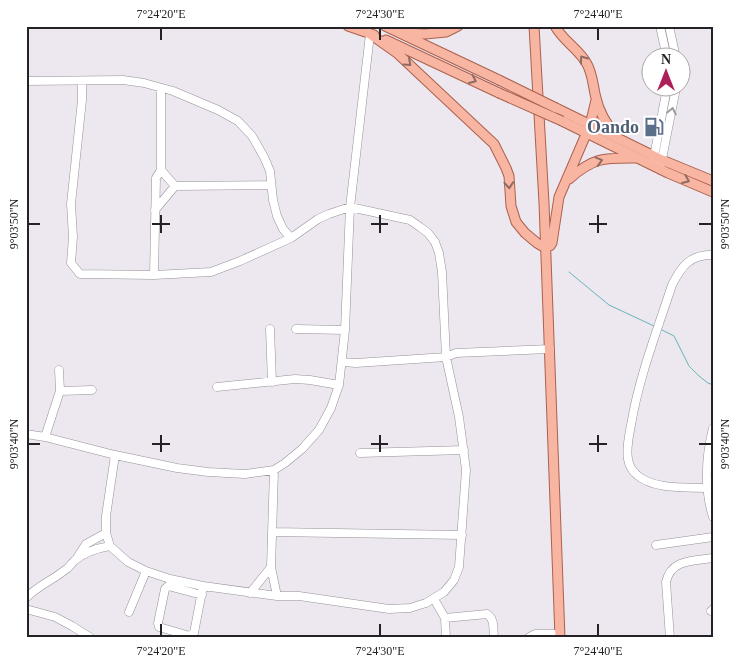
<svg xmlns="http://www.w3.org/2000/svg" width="739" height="664" viewBox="0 0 739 664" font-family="Georgia,serif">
<rect width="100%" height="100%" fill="#ede7ef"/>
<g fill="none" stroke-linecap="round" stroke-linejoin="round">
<!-- stream -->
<path stroke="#66b6ba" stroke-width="1" d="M569 272 609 305 654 326
M660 329 674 336 689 366 699 376 708 383 713 385"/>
<defs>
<path id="minor" d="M660 26 667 58
M669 26 676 58
M26 81 123 80 144 83 173 91 192 99 218 110 238 121 252 136 264 157 270 171 273 200 277 216 283 229 291 238
M82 81V100L71 204 73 237 71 263 80 274 154 275 211 272 240 261 291 238 318 219 329 214 350 207 410 220 420 227 428 233 435 242 439 253 442 272 446 357 459 417 466 470 459 567 454 580 444 592 426 603 410 608 389 609 299 596H277L203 586 170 579 146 571 128 562 110 546 106 533V516L115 455
M653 162 667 88
M661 164 676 88
M161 170 175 186 271 185
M155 210 175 186
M154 275 156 178 161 170V89
M270 329 272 382
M296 329 345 330
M342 362 356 363 446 357 456 353 550 349
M217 387 295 379 310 380 339 385
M60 391 92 390
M713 428C706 456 704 488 713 517
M26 434 45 437 115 455 177 468 208 472 245 474 274 470 285 463 302 449 319 430 331 408 339 385 345 330 350 207 370 34
M45 437 60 391 59 370
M360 453 464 450
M274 470 271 567 277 596
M708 488C687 487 654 490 637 475 632 471 629 465 628 459 626 448 629 436 631 425 639 377 657 331 672 285 681 267 690 254 713 255
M272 532 462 535
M656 545 713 537
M77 558 86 544 106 533
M250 593 271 567
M202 595 168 586 165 589 158 623 159 627 190 636 194 633 203 586
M26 598C37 586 53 580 65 570 69 568 71 564 74 561 83 553 98 548 110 546
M434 599 445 618 446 638
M26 609 55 617 72 626 91 638
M711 611 713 609
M129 612 146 571
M445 618 487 614C495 619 493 629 494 638
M528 638 535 634H560
M670 638 666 582C671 559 693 561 713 558"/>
<path id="major" d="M348 26 374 35
M385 26 499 80
M534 26 544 203 560 638
M555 26C563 41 579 49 587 64 593 75 593 87 596 98 599 112 607 125 616 136
M405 33 425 34 446 32 458 26
M370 34 397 53 494 144 506 168 509 176 511 206 516 222 525 233 537 243 542 246H550L552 243 559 197 590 125 596 100
M386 40 499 93
M556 108 662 160 713 181
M562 121 668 173 713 192
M569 179C594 157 604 158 635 158"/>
</defs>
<!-- minor casing -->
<use href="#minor" stroke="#969098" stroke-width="9"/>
<!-- major casing -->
<use href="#major" stroke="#ab614d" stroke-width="11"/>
<!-- minor -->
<use href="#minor" stroke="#fff" stroke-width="8"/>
<!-- major -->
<use href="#major" stroke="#f8b5a1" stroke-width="9"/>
<defs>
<path id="major-bridge" d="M499 80 556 108
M499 93 562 121"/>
</defs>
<!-- major-bridge casing -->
<use href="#major-bridge" stroke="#ab614d" stroke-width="11" stroke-linecap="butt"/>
<!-- major-bridge -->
<use href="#major-bridge" stroke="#f8b5a1" stroke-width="9"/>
</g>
<!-- one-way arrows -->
<defs><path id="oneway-chevron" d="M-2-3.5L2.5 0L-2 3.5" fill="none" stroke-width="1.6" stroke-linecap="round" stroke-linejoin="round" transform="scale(1.25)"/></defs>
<g stroke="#8e6c63">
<use href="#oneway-chevron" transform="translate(583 59) rotate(-126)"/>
<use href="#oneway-chevron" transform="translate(408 63) rotate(42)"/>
<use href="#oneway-chevron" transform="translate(473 80) rotate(25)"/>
<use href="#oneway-chevron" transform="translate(599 161) rotate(-15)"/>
<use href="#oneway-chevron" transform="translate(686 180) rotate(23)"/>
<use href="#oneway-chevron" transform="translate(509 185) rotate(86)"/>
</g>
<use stroke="#9c9c9d" href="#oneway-chevron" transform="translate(672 111) rotate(-78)"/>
<!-- ticks -->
<path fill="none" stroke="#242225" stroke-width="2" d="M161 28V40M380 28V40M598 28V40M161 215V233M380 215V233M598 215V233M28 224H40M152 224H170M371 224H388M589 224H607M699 224H712M161 435V452M380 435V452M598 435V452M28 444H40M152 444H170M371 444H388M589 444H607M699 444H712M161 624V636M380 624V636M598 624V636"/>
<!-- icons -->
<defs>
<symbol id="fuel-bare" viewBox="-9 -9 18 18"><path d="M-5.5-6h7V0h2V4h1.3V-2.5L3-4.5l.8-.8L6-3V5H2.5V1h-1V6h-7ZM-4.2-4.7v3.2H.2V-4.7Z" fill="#5c6f8a" stroke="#fff" stroke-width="2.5" paint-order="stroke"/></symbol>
</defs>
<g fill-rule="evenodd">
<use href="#fuel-bare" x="640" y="113" width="28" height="28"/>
</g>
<g text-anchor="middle" stroke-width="4" stroke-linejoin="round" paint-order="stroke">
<!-- service labels -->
<g font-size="18" font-weight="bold" fill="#4e5e75" stroke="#fff" text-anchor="end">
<text x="639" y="133">Oando</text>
</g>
</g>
<!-- border -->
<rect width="739" height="664" fill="none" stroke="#ffffff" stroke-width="55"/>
<!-- north arrow -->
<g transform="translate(666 72)"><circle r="24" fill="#ffffff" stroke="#a7a7a8"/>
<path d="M0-4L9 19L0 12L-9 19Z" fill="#ad1f59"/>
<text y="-8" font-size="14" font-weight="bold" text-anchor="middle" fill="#242225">N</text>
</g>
<rect x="28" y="28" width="684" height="608" fill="none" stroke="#242225" stroke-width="2"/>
<g font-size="12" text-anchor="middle" fill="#242225">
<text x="161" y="18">7°24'20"E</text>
<text x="380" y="18">7°24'30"E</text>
<text x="598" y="18">7°24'40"E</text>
<text transform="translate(14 224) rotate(-90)" y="4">9°03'50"N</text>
<text transform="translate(725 224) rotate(-90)" y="4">9°03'50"N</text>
<text transform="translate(14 444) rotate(-90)" y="4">9°03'40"N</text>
<text transform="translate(725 444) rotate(-90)" y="4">9°03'40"N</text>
<text x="161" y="655">7°24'20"E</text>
<text x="380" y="655">7°24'30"E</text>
<text x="598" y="655">7°24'40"E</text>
</g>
</svg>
